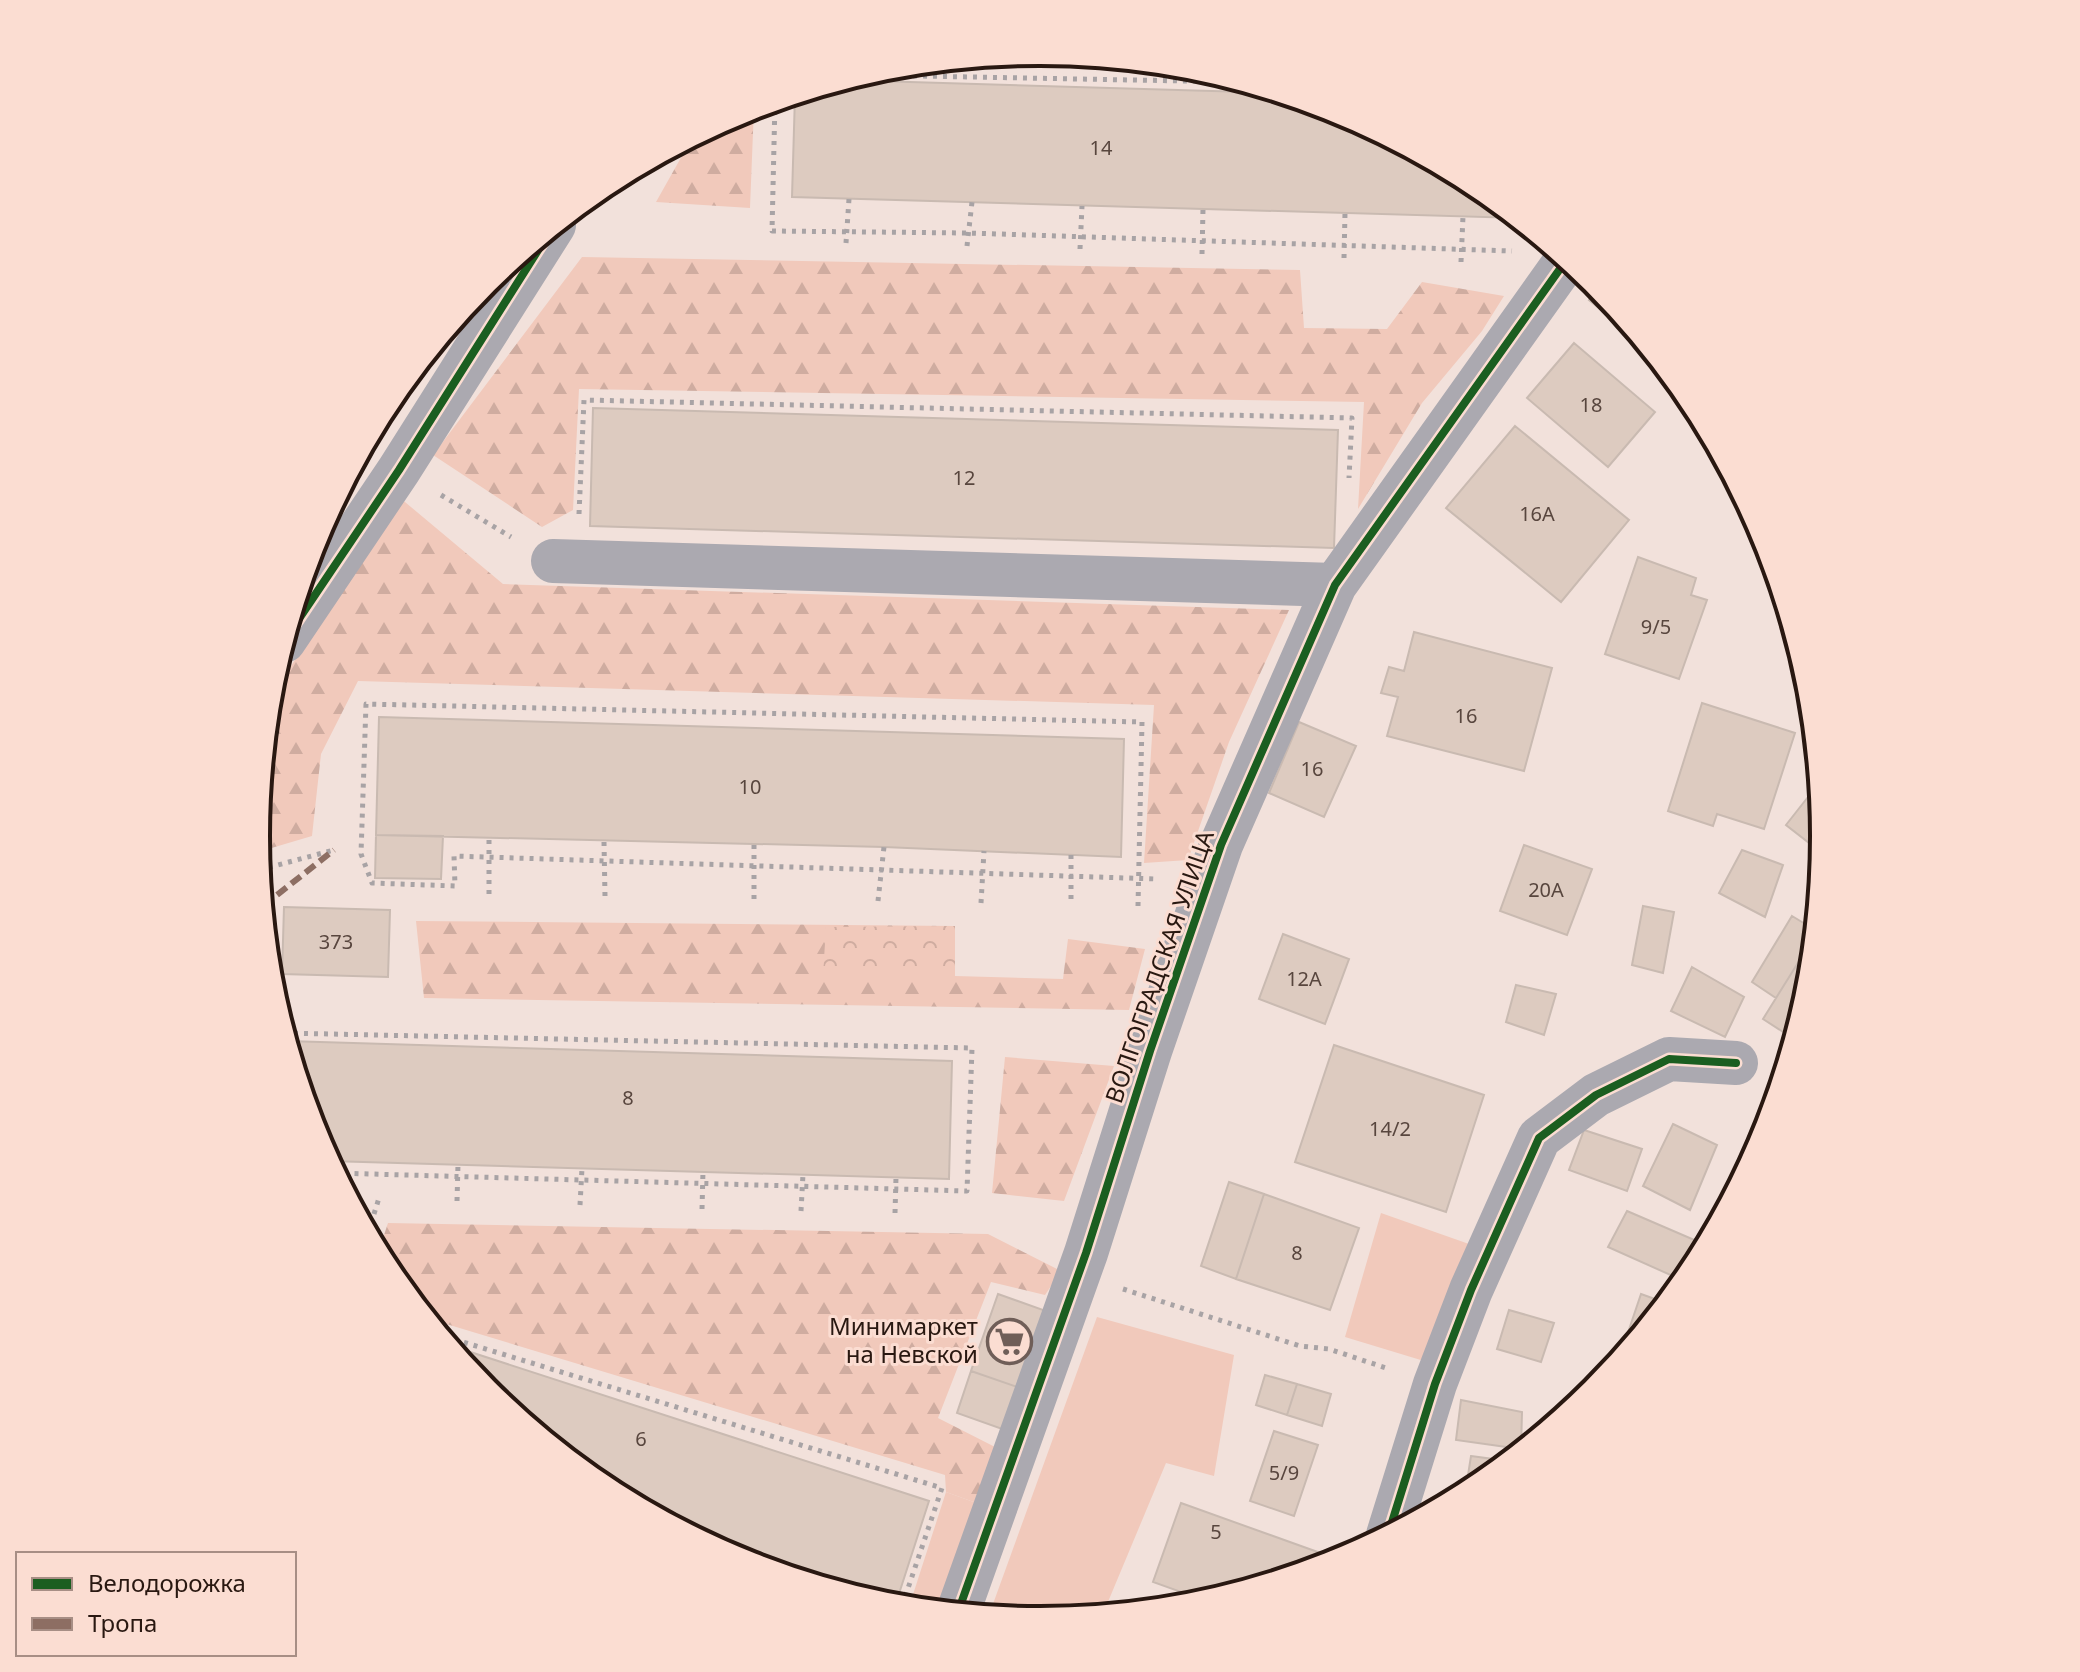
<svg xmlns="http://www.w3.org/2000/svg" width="2080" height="1672" viewBox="0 0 2080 1672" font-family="'Noto Sans',sans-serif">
<defs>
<pattern id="forest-firs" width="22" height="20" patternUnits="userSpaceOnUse" patternTransform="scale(2)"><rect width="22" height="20" fill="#f1c9bb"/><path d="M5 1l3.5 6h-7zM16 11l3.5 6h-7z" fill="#cfaca0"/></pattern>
<pattern id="park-crowns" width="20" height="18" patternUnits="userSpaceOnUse" patternTransform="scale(2)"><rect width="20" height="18" fill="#f1c9bb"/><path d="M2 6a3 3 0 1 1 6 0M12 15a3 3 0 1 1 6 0" fill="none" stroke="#cfaca0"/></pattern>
</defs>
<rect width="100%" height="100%" fill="#f2e1db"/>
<!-- green -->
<path fill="#f1c9bb" d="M1040 52 1193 67 1197 68 981 58Z
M1381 1213 1469 1244 1424 1361 1345 1337Z
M1097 1317 1234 1355 1214 1476 1166 1463 1105 1609 1115 1613 1040 1620 989 1615Z
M946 1492 982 1505 941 1610 909 1607Z"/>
<!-- forest -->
<path fill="url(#forest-firs)" d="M754 107 750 208 656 202 692 138 740 112Z
M582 257 1300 270 1304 328 1387 329 1422 282 1504 296 1482 331 1422 403 1358 509 1364 402 579 389 573 510 542 527 433 455Z
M399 497 503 584 1289 610 1229 742 1188 860 1144 863 1154 705 358 681 321 754 312 836 258 852 256 836 270 699Z
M416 921 955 926V976L1063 979 1068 939 1145 949 1129 1010 424 998Z
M1005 1057 1114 1066 1064 1201 992 1193Z
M388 1223 988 1234 1061 1271 1045 1295 991 1282 938 1418 997 1448 982 1505 946 1492 945 1475 443 1323 439 1333 388 1271 378 1253Z"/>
<!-- park -->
<path fill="url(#park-crowns)" d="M955 926V976L823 975 826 927Z"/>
<!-- building -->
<path fill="#ddcbc0" stroke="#c9bab1" stroke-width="2" d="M843 80 1278 93 1340 112 1476 184 1517 218 792 197 795 95Z
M1599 287 1629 324 1625 329 1589 300Z
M1574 343 1655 412 1608 467 1527 398Z
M593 408 1338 430 1334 548 590 526Z
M1515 426 1629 520 1561 602 1446 508Z
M1638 557 1696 578 1691 595 1707 600 1679 679 1605 654Z
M1414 632 1552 668 1524 771 1387 736 1398 697 1381 693 1389 667 1404 671Z
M1702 703 1795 733 1764 829 1717 814 1713 826 1668 811Z
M379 717 1124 739 1121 857 884 847 376 835Z
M1299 722 1356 746 1324 817 1269 793Z
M1819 783 1824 836 1822 853 1786 825Z
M376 835 443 836 441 879 375 878Z
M1524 845 1592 869 1567 935 1500 911Z
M1742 850 1783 865 1765 917 1719 893Z
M1643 906 1674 912 1663 973 1632 965Z
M284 907 390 910 388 977 282 974Z
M1792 916 1815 930 1814 937 1776 998 1752 982Z
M1283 934 1349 959 1325 1024 1259 999Z
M1814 937 1809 989 1794 1039 1763 1019Z
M1692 967 1744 997 1725 1037 1671 1011Z
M1516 985 1556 994 1544 1035 1506 1022Z
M287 1041 952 1061 949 1179 329 1161 316 1136Z
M1334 1045 1484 1095 1446 1212 1295 1162Z
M1673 1124 1717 1145 1690 1210 1643 1186Z
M1584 1130 1642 1149 1627 1191 1569 1170Z
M1752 1147 1757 1150 1716 1226Z
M1229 1182 1264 1194 1236 1279 1201 1266Z
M1264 1194 1359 1228 1330 1310 1236 1279Z
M1627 1211 1706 1245 1684 1281 1608 1247Z
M998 1294 1046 1311 1020 1388 971 1371Z
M1641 1294 1666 1303 1618 1362Z
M1509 1310 1554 1323 1541 1362 1497 1349Z
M458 1348 929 1501 895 1606 740 1560 604 1488 485 1390 456 1354Z
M971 1371 1020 1388 1005 1430 957 1413Z
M1265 1375 1297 1384 1287 1415 1256 1405Z
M1297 1384 1331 1394 1322 1426 1287 1415Z
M1564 1399 1579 1403 1556 1422Z
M1461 1400 1522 1412 1521 1449 1456 1440Z
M1274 1431 1318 1445 1294 1516 1250 1501Z
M1471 1456 1508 1461 1465 1494Z
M1181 1503 1340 1560 1206 1601 1153 1582Z"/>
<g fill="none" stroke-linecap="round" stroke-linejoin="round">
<!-- path -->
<path stroke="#a8a3a5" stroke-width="5" stroke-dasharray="4 6" stroke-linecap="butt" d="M863 75 1241 82
M775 101 772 231 968 233 1512 251
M846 243 849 199
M967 246 972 202
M1080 249 1082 206
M1202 254 1203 209
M1344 258 1345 213
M1461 262 1463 216
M441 495 511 537
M579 514 584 400 1352 418 1349 478
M604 842 605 896
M1071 855V905
M259 870 334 850
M489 894V839
M754 899V844
M878 901 884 847
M981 903 984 851
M1138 906 1142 722 366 704 361 854 372 883 455 886 454 856 1157 879
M284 1033 972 1048 967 1191 336 1173
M337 1175V1161
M457 1201 458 1164
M580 1205 582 1168
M702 1209 703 1171
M801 1211 803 1174
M895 1213 896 1177
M368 1233 379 1198
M1123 1289 1300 1346 1329 1349 1389 1369
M450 1347 453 1339 942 1488 902 1606"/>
<!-- minor -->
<path stroke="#aba9b0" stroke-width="44" d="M553 561 1335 585
M284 641 399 470 554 225
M1388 1535 1435 1384 1471 1290 1539 1138 1596 1095 1669 1059 1736 1063
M958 1612 1086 1253 1150 1051 1221 845 1335 585 1567 259"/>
<!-- quiet -->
<path stroke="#8d6e63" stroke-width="6" stroke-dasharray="12 6" stroke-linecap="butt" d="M263 906 334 850"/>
<defs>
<path id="cycleway" d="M284 641 399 470 554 225
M1388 1535 1435 1384 1471 1290 1539 1138 1596 1095 1669 1059 1736 1063
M958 1612 1086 1253 1150 1051 1221 845 1335 585 1567 259"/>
</defs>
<!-- cycleway casing -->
<use href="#cycleway" stroke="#fbddd2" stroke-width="13"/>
<!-- cycleway -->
<use href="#cycleway" stroke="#1b5e20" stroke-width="8"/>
</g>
<!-- icons -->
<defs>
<symbol id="supermarket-ring" viewBox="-11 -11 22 22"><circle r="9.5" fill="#fbddd2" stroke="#6f5e58" stroke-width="1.5"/><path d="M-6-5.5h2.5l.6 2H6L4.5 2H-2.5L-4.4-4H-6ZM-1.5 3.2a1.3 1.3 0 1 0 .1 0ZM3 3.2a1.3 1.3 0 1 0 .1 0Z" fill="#6f5e58"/></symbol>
</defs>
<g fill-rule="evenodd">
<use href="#supermarket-ring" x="984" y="1316" width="51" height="51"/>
</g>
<g text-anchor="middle" stroke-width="6" stroke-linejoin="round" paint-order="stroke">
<!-- number labels -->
<g font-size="20" fill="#58463e">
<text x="1101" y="155">14</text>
<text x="1591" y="412">18</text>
<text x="964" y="485">12</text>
<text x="1537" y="521">16А</text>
<text x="1656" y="634">9/5</text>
<text x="1466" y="723">16</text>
<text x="1312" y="776">16</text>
<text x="750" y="794">10</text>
<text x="1546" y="897">20А</text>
<text x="336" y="949">373</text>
<text x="1304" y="986">12А</text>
<text x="628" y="1105">8</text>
<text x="1390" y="1136">14/2</text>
<text x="1297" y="1260">8</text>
<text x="641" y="1446">6</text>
<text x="1284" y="1480">5/9</text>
<text x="1216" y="1539">5</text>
</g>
<!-- street labels -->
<g font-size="24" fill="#291811" stroke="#fbddd2">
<text transform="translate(1160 967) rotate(-71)" y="8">ВОЛГОГРАДСКАЯ УЛИЦА</text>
</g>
<!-- poi labels -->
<g font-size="24" fill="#291811" stroke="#fbddd2" text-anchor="end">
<text x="978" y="1335">Минимаркет<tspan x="978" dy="28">на Невской</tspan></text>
</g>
</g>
<!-- crop -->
<path d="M0 0H2080V1672H0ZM270 836a770 770 0 1 1 1540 0a770 770 0 1 1-1540 0Z" fill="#fbddd2" fill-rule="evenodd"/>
<path fill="none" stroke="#291811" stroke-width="4" d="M270 836a770 770 0 1 1 1540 0a770 770 0 1 1-1540 0Z"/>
<!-- legend -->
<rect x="16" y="1552" width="280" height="104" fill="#fbddd2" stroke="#a78e85" stroke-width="2"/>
<rect x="32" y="1578" width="40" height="12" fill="#1b5e20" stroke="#a78e85" stroke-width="2"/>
<text x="88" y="1592" font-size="24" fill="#291811">Велодорожка</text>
<rect x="32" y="1618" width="40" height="12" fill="#8d6e63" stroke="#a78e85" stroke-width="2"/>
<text x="88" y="1632" font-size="24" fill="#291811">Тропа</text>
</svg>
